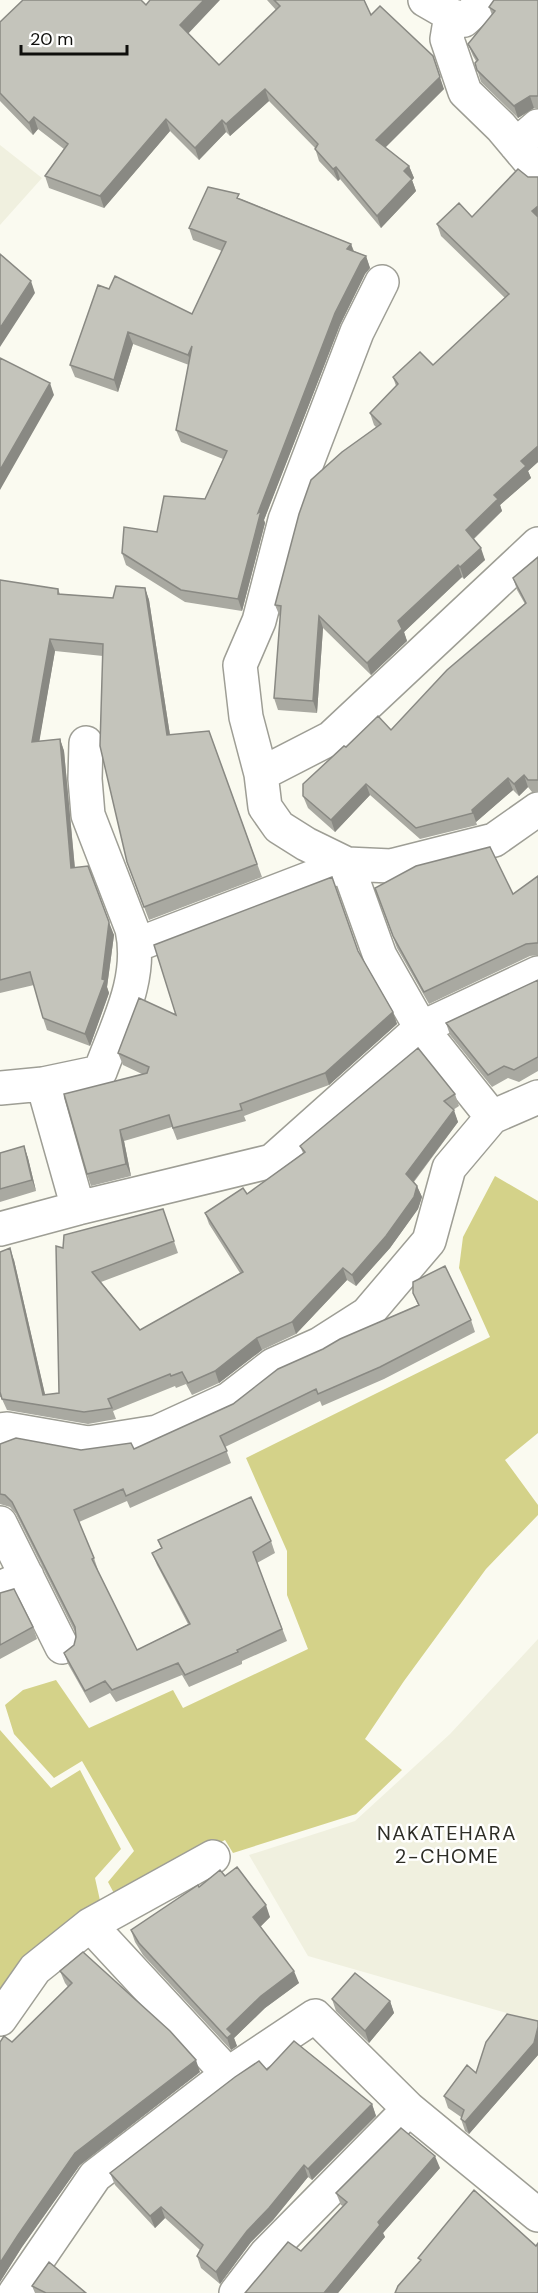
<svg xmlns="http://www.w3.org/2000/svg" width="538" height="2293" viewBox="0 0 538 2293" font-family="'DM Sans',sans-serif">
<rect width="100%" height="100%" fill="#fafaf0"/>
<!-- built -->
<path fill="#f0f0df" d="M0 145 42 178 0 225Z
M538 1639V2022L308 1956 249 1855 355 1821 450 1734Z"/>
<!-- green -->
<path fill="#d4d289" d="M495 1176 538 1201V1433L505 1460 538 1505V1515L486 1569 404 1681 365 1739 402 1770 356 1814 233 1853 225 1840 116 1897 108 1882 134 1851 82 1761 54 1778 14 1734 5 1705 23 1690 56 1680 89 1728 173 1690 183 1708 308 1649 287 1595V1551L246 1458 490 1337 459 1268 463 1237Z
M0 1730 51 1788 80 1770 121 1849 95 1878 101 1905 0 1994Z"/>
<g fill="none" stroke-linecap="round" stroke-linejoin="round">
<defs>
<path id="street" d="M425 0 451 15 464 20 486 0
M451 15 447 39 465 92 501 127 538 171
M516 145 538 126
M382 282 357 332 285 520 259 621 240 665 246 717 261 774 265 807 279 827 306 844 347 864 380 956 421 1028 492 1117
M261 774 331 738 538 544
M136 945 347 864 391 866 494 840 538 809
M43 1084 78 1208
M0 1088 43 1084 100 1072C117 1025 143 979 132 929L88 815 85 779 86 743
M0 1229 78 1208 272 1161 421 1028 538 973
M0 1430 7 1429 88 1443 157 1432 229 1399 273 1365 320 1344 367 1314 429 1241 449 1168 492 1117 538 1097
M0 1523 62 1647
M0 1588 27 1576
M90 1925 228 2074
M0 2019 35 1969 90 1925 213 1857
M15 2293 95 2176 228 2074 315 2016 409 2109 538 2215
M236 2293 266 2254 409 2109"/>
</defs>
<!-- street casing -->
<use href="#street" stroke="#9e9e95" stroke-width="36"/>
<!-- street -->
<use href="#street" stroke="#fff" stroke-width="33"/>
</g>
<!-- wall -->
<path fill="#a9a9a1" d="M267 0H364L371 15 444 89 385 147 409 166 414 178 412 180 416 191 381 228 340 179 338 181 319 161 315 148 269 101 230 136 226 132 199 160 170 131 104 208 49 188 45 176 64 149 38 129 33 135 0 101V22L146 5 188 33 219 65 276 10Z
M538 0V108H534L518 118 481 82 475 63 476 61 473 56 468 44 492 15 489 7Z
M528 177H538V462L528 471 531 478 500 505 502 511 474 539 485 560 464 579 462 577 404 632 407 641 371 675 323 628 317 713 278 710 274 698 280 617 275 605 376 427 374 425 370 413 396 386 393 377 433 365 505 298 441 236 437 224 472 217Z
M241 199 351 244 354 251 366 256 370 268 365 274 340 325 264 520 265 523 242 611 185 602 126 565 122 553 157 532 205 499 223 459 181 442 176 430 189 365 133 344 118 392 75 377 70 365 98 285 192 314 222 251 193 240 189 228Z
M538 557V792H532L528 787 519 796 513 790 476 822 477 825 420 839 370 795 335 832 308 808 303 796 346 747 391 730 525 604 517 590 513 578Z
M0 580 58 589 60 594 113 598 145 588 149 600 170 735 209 731 262 877 149 920 127 862 103 656 55 651 39 741 60 739 64 751 75 868 114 935 107 987 109 993 90 1046 47 1030 43 1018 34 985 0 993Z
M538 876V955L530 956 429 1004 397 948 375 888 513 894Z
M358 951 393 1012 397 1024 329 1085 244 1116 246 1121 177 1140 172 1127 124 1141 131 1176 91 1186 87 1174 142 1074 123 1065 118 1053 176 1015Z
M538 980V1071L519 1082 508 1078 492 1087 450 1035 446 1023Z
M455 1094 459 1106 453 1110 458 1122 414 1182 417 1186 422 1197 418 1209 390 1248 356 1286 347 1280 296 1334 262 1350 219 1383 192 1395 186 1384 176 1388 175 1386 113 1411 116 1419 88 1424 7 1410 1 1397H0V1252L14 1260 45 1395 59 1393 63 1248 163 1209 178 1253 101 1282 140 1330 240 1273 209 1224 205 1213 247 1194 303 1153 300 1146Z
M24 1146 28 1158 36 1191 0 1202V1153Z
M413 1293 471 1320 475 1332 384 1379 322 1406 320 1401 225 1447 231 1463 130 1508 127 1501 79 1522 94 1558 98 1570 97 1571 137 1650 188 1624 157 1565 152 1553 161 1548 158 1540 271 1541 275 1553 257 1563 287 1641 242 1661V1664L189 1687 182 1675 116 1702 110 1693 90 1703 68 1664 64 1653 74 1645 76 1637 75 1632 16 1514 10 1507 0 1504V1444L81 1450 134 1449 233 1404 323 1349 418 1305Z
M0 1593 33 1627 37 1639 0 1659Z
M225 1876 270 1917 260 1927 299 1983 265 2008 234 2038 237 2046 231 2050 143 1955 135 1942 131 1930Z
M60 1971 200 2072 80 2165 22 2247 0 2282V2042H12L68 1987 65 1983Z
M332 1999 390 2001 394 2013 369 2043 336 2011Z
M538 2021V2055L469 2134 465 2131 461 2119V2117L448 2108 444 2096 476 2073Z
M267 2070 372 2104 376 2116 312 2180 308 2177 273 2220 251 2242 220 2284 201 2268 197 2256 200 2250 165 2218 155 2228 115 2185 110 2173Z
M440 2168 383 2233 385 2237 338 2293H245L301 2251 343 2206 341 2205 336 2193Z
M32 2286 86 2293H35Z"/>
<!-- shaded-wall -->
<path fill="#898983" d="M204 0H220L185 37 180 25Z
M433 56 444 89 381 152 376 140Z
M265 89 269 101 230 136 226 124Z
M530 96 534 108 518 118 514 106Z
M34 117 38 129 33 135 29 123Z
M166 119 170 131 104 208 100 196Z
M222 120 226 132 199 160 195 148Z
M409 166 414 178 412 180 416 191 381 228 377 216 404 171Z
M336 167 340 179 338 181 333 169Z
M538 206V222L532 211Z
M351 244 355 256 347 249Z
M366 256 370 268 365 274 340 325 264 520 265 523 242 611 238 599 258 513 335 313 361 262Z
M31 281 35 293 0 347V328Z
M128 332 133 344 118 392 114 380Z
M192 346V366L188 355Z
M50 383 54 395 0 490V470Z
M538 446V462L528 471 531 478 500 505 502 511 470 542 466 530 521 461Z
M481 548 485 560 464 579 460 567Z
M458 565 462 577 404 632 407 641 371 675 367 663 398 621Z
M145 588 149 600 172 748 167 735Z
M319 616 323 628 317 713 313 701Z
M50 639 55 651 37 755 32 742Z
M60 739 64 751 76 881 71 868Z
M524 775 528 787 519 796 514 784Z
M508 778 513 790 476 822 472 810Z
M366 784 370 795 335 832 331 820Z
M109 922 114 935 107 987 109 993 90 1046 85 1034 102 979Z
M393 1012 397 1024 329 1085 325 1073Z
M454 1110 458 1122 410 1186 406 1174Z
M120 1130 124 1141 131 1176 126 1164Z
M24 1146 28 1158 36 1191 32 1180Z
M417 1186 422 1197 418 1209 390 1248 356 1286 352 1275Z
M10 1248 14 1260 48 1407 43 1395Z
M343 1268 347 1280 296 1334 292 1322Z
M257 1338 262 1350 219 1383 215 1371Z
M266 1905 270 1917 258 1929 253 1917Z
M294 1971 299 1983 265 2008 234 2038 237 2046 231 2050 227 2038V2029L261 1996Z
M390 2001 394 2013 369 2043 365 2031Z
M538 2027V2055L469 2134 465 2122Z
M196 2060 200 2072 80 2165 22 2247 0 2282V2263L18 2235 75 2153Z
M372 2104 376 2116 312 2180 308 2169Z
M435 2156 440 2168 383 2233 385 2237 338 2293H324L378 2222Z
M304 2165 308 2177 273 2220 251 2242 220 2284 216 2272 247 2231Z
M161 2207 165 2218 155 2228 150 2216Z"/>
<!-- building -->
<path fill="#c4c4bb" stroke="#898983" stroke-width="1.5" d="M23 0H141L146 5 150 0H204L180 25 219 65 280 6 274 0H364L371 15 380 6 433 56 440 77 376 140 409 166 404 171 412 179 377 216 336 167 333 169 315 149 318 144 265 89 226 124 222 120 195 148 166 119 100 196 45 176 68 144 34 117 29 123 0 93V22Z
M494 0H538V96H530L514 106 477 70 475 63 478 60 468 44 495 11 489 7Z
M518 169 528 177H538V206L532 211 538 217V446L521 461 526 466 494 495 498 499 466 530 481 548 460 567 458 565 398 621 402 629 367 663 319 616 313 701 274 698 281 606 275 605 299 514 311 480 342 452 381 424 370 413 398 384 393 377 420 352 433 365 509 294 437 224 459 203 472 217Z
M208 187 239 194 237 198 351 244 347 249 366 256 361 262 335 313 258 513 261 511 238 599 181 590 122 553 124 527 157 532 164 496 205 499 227 451 176 430 192 346 188 355 128 332 114 380 70 365 98 285 109 289 115 276 192 314 226 242 189 228Z
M0 254 31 281 0 328Z
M0 358 50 383 0 470Z
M538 557V780H528L524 775 514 784 508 778 472 810 473 813 416 828 366 784 331 820 303 796V784L344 746 346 747 378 716 391 730 447 670 526 603 513 578Z
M0 580 58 589V594L113 598 116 586 145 588 167 735 209 731 257 864 144 907 127 862 100 746 103 644 50 639 32 742 60 739 71 868 88 866 109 922 102 979 105 980 85 1034 43 1018 30 972 0 980Z
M490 847 513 894 538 876V943H536L526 944 424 992 393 936 375 888 416 866Z
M332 877 358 951 393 1012 325 1073 240 1104 242 1110 173 1128 169 1115 120 1130 126 1164 87 1174 64 1094 147 1073 149 1067 118 1053 139 998 176 1015 154 945Z
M538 980V1057L514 1070 504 1066 488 1075 446 1023Z
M418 1048 455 1094 444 1101 454 1110 406 1174 417 1186 414 1197 386 1236 352 1275 343 1268 292 1322 257 1338 215 1371 188 1383 182 1372 171 1376 170 1374 108 1399 112 1408 84 1412 2 1399 0 1392V1252L10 1248 43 1395 59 1393 56 1246 63 1248 64 1235 163 1209 174 1241 92 1272 140 1330 243 1272 205 1213 243 1188 247 1194 305 1152 300 1146Z
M24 1146 32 1180 0 1189V1153Z
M445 1266 471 1320 380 1367 318 1394 316 1389 220 1436 227 1451 126 1496 123 1489 74 1510 94 1558 92 1559 137 1650 190 1624 152 1553 162 1548 158 1540 251 1497 271 1541 253 1552 282 1629 237 1650 238 1652 185 1675 178 1663 112 1690 105 1681 85 1691 64 1653 74 1645 76 1637 75 1627 12 1502 5 1495 0 1494V1444L16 1438 81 1450 131 1443 134 1449 233 1404 278 1369 323 1349 340 1339 419 1305 413 1293V1282Z
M14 1589 33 1627 0 1645V1593Z
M237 1867 266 1905 253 1917 294 1971 261 1996 227 2029 232 2034 227 2038 139 1943 131 1930 198 1885 199 1887 220 1870 225 1876Z
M83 1952 170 2031 196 2060 75 2153 18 2235 0 2263V2042L4 2036 12 2042 72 1983 60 1971Z
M355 1973 390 2001 365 2031 332 1999Z
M507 2014 538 2021V2027L534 2043 465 2122 461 2119 464 2110 444 2096 467 2065 476 2073 486 2042Z
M294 2041 372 2104 308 2169 304 2165 269 2208 247 2231 216 2272 197 2256 203 2245 161 2207 150 2216 110 2173 235 2077 259 2061 267 2070Z
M401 2128 435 2156 378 2222 380 2225 324 2293H245L288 2242 301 2251 347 2202 336 2193Z
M474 2190 536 2246 538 2243V2293H395L398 2286 421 2260 418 2258Z
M49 2262 86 2293H46L32 2286Z"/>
<g text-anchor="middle" stroke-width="5" stroke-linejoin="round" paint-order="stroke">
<!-- neighbourhood labels -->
<g font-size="20" letter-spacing="1.5" fill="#2d2d26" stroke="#fffffe">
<text x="447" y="1840">NAKATEHARA<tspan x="447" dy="23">2-CHOME</tspan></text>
</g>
</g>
<!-- scale -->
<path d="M21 45v9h106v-9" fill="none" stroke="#0f0f0c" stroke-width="3"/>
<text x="30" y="45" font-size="18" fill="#0f0f0c" stroke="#fffffe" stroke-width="4.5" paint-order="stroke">20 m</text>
</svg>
